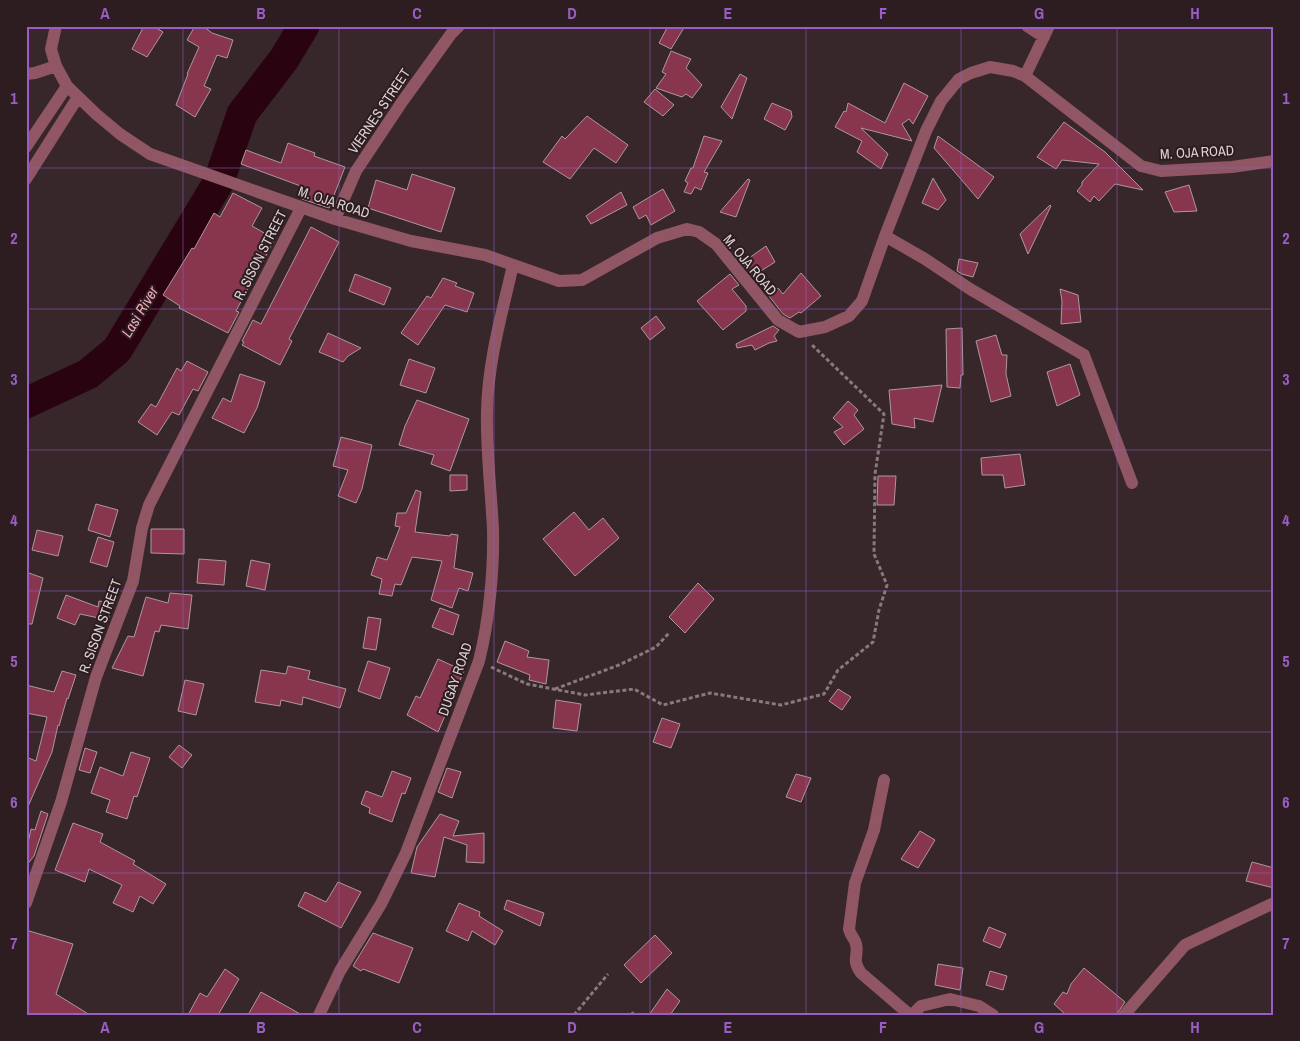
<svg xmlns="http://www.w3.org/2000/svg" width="1300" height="1041" viewBox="0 0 1300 1041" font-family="'Archivo Narrow',sans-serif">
<rect width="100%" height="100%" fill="#37262a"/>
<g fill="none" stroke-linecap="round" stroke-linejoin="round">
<!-- river -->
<path stroke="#2a0310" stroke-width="31" d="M221 175 242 114 284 59 304 26
M26 403 88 374 117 350 218 183"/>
</g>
<!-- building -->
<path fill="#87364e" stroke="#ad989c" d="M144 26H153L163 32 147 57 132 49Z
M195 26H203L212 33 233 40 227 58 217 55 204 86 211 89 195 117 176 105 188 74H187L199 47 187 40Z
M668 26H685L671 49 659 43Z
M671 51 691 59 686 68 702 85 692 98 686 94 682 97 656 88 666 74 662 72Z
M740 74 747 78 732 119 721 107Z
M904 83 928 96 913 124 909 119 902 124 912 141 861 128 888 154 881 169 857 152 862 141 835 127 844 111 846 112 848 103 885 123Z
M655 89 674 105 663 116 644 102Z
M772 103 791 111 792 117 785 130 764 119Z
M587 116 628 145 616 163 594 148 570 179 543 162 562 136 565 139Z
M1064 122 1105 152 1143 190 1115 184 1099 201 1094 196 1090 202 1077 191 1082 185V182L1099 164 1062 160 1056 169 1037 157Z
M704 136 722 141 704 172 708 173 701 190 695 187 691 194 684 192 688 183 685 181 691 168H693Z
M938 136 994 177 978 199 934 148Z
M288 143 315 153 314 156 345 167 329 208 302 199 306 188 241 164 246 150 281 163Z
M412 174 455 188 441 232 368 208 376 180 407 190Z
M933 178 946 200 938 210 922 203Z
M748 179 750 180 736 217 720 212Z
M1189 185 1197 211 1174 212 1165 192Z
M663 189 675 211 651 225 646 215 639 219 633 207Z
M621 192 627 205 591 224 586 216Z
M233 193 262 208 252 226 275 239 238 307 236 311 239 312 228 333 179 308 180 306 163 295 192 248 194 249 214 213 220 217Z
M1050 205 1051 206 1028 254 1020 234Z
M311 227 339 242 289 339 292 341 280 365 242 345 244 342 242 341 253 320 261 324Z
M766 246 775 262 753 276 742 263Z
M959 259 978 263 973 277 962 274 957 271Z
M801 273 821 296 801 313 799 312 790 318 783 314 769 296 778 288 783 294Z
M355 274 391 288 384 305 349 291Z
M730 274 739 285 732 289 746 306V311L723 330 697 301Z
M443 278 457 283 455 286 474 293 467 312 445 305 418 345 401 333 427 296 431 298Z
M1060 289 1078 295 1081 322 1061 324 1062 301Z
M656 316 665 328 650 340 641 328Z
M773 326 779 330 774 336 777 341 769 343 755 350 752 345 737 348 736 344Z
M962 328 963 375H961L960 388 947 387 946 329Z
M328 333 361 348 348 356 343 362 319 352Z
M996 335 1002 355H1007L1006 374 1011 396 991 402 976 341Z
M409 359 435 368 426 393 400 385Z
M187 361 208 372 198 391 193 389 179 415 172 412 157 435 138 422 151 404 156 407 177 368 181 371Z
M1070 364 1080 395 1057 406 1047 372Z
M240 374 265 382 257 408 244 433 212 418 223 398 231 402Z
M942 385 933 422 914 418 915 428 892 424 889 390Z
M417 400 469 419 450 471 431 464 434 455 399 445 405 426Z
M848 401 858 410 854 415 864 429 844 445 834 432 843 427 833 418Z
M341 437 372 445 362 489 356 503 338 496 348 470 333 466Z
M1020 454 1025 485 1005 488 1003 475H982L981 458Z
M450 475H467V490L450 491Z
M878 476H896L894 505H877Z
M416 490 421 492 415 532 450 536 451 534 458 535 454 568 473 573 468 591 459 588 452 608 431 600 442 561 412 557 401 585 395 584 392 596 379 594 382 579 371 575 377 557 387 560 400 527 395 526 397 513H406Z
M96 504 118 510 110 537 88 530Z
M574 512 589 530 603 518 619 538 575 576 543 539Z
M151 529H184V554L151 553Z
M37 530 63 536 58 556 32 550Z
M98 537 114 542 107 567 90 562Z
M199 559 226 561 224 585 197 583Z
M251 560 270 564 265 590 246 586Z
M26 572 43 578 32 624H26Z
M698 583 714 599 685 633 669 617Z
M170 593 192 595 188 629 161 625 159 632 155 631 143 676 112 668 128 636 134 637 146 597 168 603Z
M66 595 98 607 99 601 113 603 108 620 80 614 75 625 57 618Z
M440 608 459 615 453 635 432 627Z
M368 617 381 619 376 650 363 648Z
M505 641 529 651 527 657 549 660 546 684 529 680 530 675 497 662Z
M438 659 464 671 438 732 407 715 416 696 420 698Z
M368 661 390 668 380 699 358 691Z
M288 666 310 671 308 679 346 689 340 708 303 697 302 705 281 700 280 706 255 702 261 670 286 674Z
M62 671 76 675 68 699 67 698 59 726 58 725 52 752 26 811V757L36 761 47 717 26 713V685L54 692Z
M185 680 204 684 196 715 178 711Z
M838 689 851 697 842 710 829 701Z
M556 700 581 704 577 731 553 728Z
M662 718 680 724 671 748 653 742Z
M179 745 192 755 182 768 169 757Z
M85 748 97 752 90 773 79 770Z
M131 752 150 758 137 797 134 796 127 819 106 812 110 800 91 793 100 767 123 776Z
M447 768 461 772 452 798 438 792Z
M392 771 411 778 405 794 402 793 392 822 369 813 370 808 361 804 366 791 382 797Z
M796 774 811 778 801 802 786 797Z
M41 811 48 814 34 856 26 866V852L31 829 35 830Z
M440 814 459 821 453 836 484 833V863L466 862 467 845 444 837 435 877 411 873 417 847Z
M73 823 103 834 100 842 135 861 133 864 166 884 153 904 140 896 133 912 113 903 122 885 89 869 85 882 55 870Z
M920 831 935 840 918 868 901 859Z
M1252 862 1274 868V888L1246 881Z
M338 882 361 892 341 928 298 906 305 892 326 902Z
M507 900 544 913 540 926 504 909Z
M459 903 480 912 479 916 503 931 495 945 472 931 468 941 446 931Z
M989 927 1006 934 1000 948 983 941Z
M26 930 73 944 56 994 90 1015H26Z
M373 933 413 948 399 983 363 969 361 971 353 966Z
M655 935 672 953 641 983 624 965Z
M938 964 963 968 960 990 935 985Z
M1084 968 1125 1002 1116 1015H1066L1054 1004 1063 992 1067 994 1071 984Z
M225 969 239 979 218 1015H188L200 993 207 997Z
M990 971 1007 976 1003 990 986 985Z
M667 989 680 1001 670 1015H649Z
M261 992 302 1015H248Z"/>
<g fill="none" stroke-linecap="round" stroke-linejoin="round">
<!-- path -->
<path stroke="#87797c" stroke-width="3" stroke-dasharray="4 2.5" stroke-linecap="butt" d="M491 667 527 684 585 695 634 689 663 705 710 693 781 705 824 694 838 670 873 642 879 610 887 585 874 554 875 474 884 414 812 345
M555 689 619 665 656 647 670 632
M574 1015 608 974
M625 1015 634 1013"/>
<!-- minor -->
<path stroke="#905664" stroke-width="12" d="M56 26 51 49 56 66 67 86 96 114 120 134 150 154 335 219 411 241 485 255 559 281 582 280 657 238 687 229 699 232 716 244 778 320 799 332 825 327 849 316 862 301 885 236 926 131 941 101 959 79 971 73 990 67 1013 71 1025 76 1141 166 1161 171 1232 167 1274 161
M1027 26 1044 37
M26 74 35 73 56 66
M1025 76 1049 26
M26 147 67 86
M26 179 78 97
M335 219 356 171 402 102 451 34 459 26
M885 236 925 259 970 289 1084 355 1132 483
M884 780 874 830 855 883 849 929C850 935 855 939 856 944 859 956 851 959 861 973L910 1015
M26 903 61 802 96 677 133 581 142 528 149 505 301 208
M319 1015 340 971 381 904 406 853 479 661C489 621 494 571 493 529 491 490 486 450 487 411 488 361 502 313 513 265
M912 1015 921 1006 950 999 979 1006 993 1015
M1124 1015 1185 945 1274 903"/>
</g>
<!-- grid -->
<path fill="none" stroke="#985ec5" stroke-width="1" stroke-opacity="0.55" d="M183 26V1015M339 26V1015M494 26V1015M650 26V1015M806 26V1015M961 26V1015M1117 26V1015M26 168H1274M26 309H1274M26 450H1274M26 591H1274M26 732H1274M26 873H1274"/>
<g text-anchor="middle" stroke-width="4" stroke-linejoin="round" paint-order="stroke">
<!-- street labels -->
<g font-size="14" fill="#ddd2d4" stroke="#2d1d20">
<text transform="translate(379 111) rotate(-56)" y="5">VIERNES STREET</text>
<text transform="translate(1197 152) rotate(-3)" y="5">M. OJA ROAD</text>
<text transform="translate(334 202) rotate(18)" y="5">M. OJA ROAD</text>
<text transform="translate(260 255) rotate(-63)" y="5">R. SISON STREET</text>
<text transform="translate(750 265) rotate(50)" y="5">M. OJA ROAD</text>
<text transform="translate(100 626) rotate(-70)" y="5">R. SISON STREET</text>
<text transform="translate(455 679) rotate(-71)" y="5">DUGAY ROAD</text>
</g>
<!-- water labels -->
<g font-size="15" font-style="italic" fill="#f2aabb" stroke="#2d1d20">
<text transform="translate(140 312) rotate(-59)" y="5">Lasi River</text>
</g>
</g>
<!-- border -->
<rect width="1300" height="1041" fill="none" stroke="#2d1d20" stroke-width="55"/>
<rect x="28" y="28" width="1244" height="986" fill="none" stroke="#985ec5" stroke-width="2"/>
<g font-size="16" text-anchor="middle" font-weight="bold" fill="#985ec5">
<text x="105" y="19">A</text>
<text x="261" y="19">B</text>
<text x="417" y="19">C</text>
<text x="572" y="19">D</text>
<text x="728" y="19">E</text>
<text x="883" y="19">F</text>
<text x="1039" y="19">G</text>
<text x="1195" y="19">H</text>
<text x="14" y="104">1</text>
<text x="1286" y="104">1</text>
<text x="14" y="244">2</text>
<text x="1286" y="244">2</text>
<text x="14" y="385">3</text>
<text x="1286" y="385">3</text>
<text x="14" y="526">4</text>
<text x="1286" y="526">4</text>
<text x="14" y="667">5</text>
<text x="1286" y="667">5</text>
<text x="14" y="808">6</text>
<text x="1286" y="808">6</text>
<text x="14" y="949">7</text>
<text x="1286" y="949">7</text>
<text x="105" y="1033">A</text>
<text x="261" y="1033">B</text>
<text x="417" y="1033">C</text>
<text x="572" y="1033">D</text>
<text x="728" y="1033">E</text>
<text x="883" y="1033">F</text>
<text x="1039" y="1033">G</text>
<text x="1195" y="1033">H</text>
</g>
</svg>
